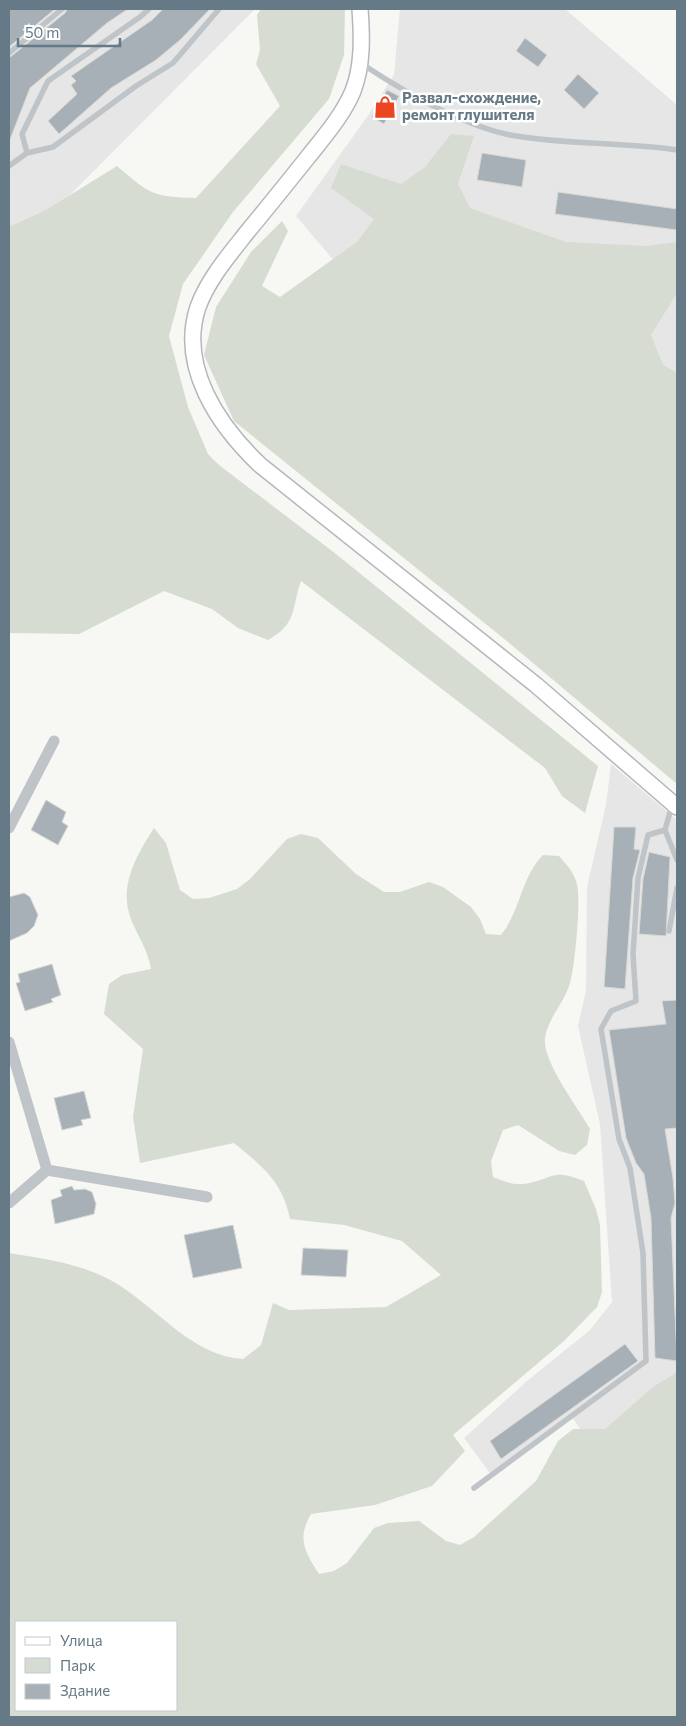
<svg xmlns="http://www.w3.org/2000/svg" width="686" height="1726" viewBox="0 0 686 1726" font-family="Commissioner,sans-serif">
<rect width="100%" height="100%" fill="#f7f7f4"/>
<!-- built -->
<path fill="#e5e6e5" d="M9 9H255L39 226 9 243Z
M400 9H565L677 105V404L359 290 296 216 367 117 394 75Z
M611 764 677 820V1377L592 1446 572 1417 493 1477 464 1438 527 1381 590 1330 612 1302 600 1124 578 1026 586 991 587 887 606 805Z"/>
<!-- green -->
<path fill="#d7dcd3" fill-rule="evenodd" d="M261 9H345L344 55 329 99 233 212 183 284 169 336 188 407 208 454 219 465 336 554 598 766 585 813 562 796 545 768 301 581C291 609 298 623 268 640L238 628 212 609 164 591 79 634 9 633V227L46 210 117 166C150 194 152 197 196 198L280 106 256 64 260 50 257 15Z
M451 134 474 136 458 184 470 208 566 242 646 246 677 242V293L651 335 663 365 677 373V784L508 642 234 421 204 355 216 307 251 252 282 221 288 231 262 286 280 297 357 242 374 219 331 188 341 164 401 184 425 167Z
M154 828 166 843 180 890 193 899 209 898 237 889 250 879 287 839 301 834 318 838 356 874 384 892H400L429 882 443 887 471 907 480 919 486 934 501 935C521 910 521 877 543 855L559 856C566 864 573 871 576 881 582 896 575 962 571 979 567 1000 548 1017 545 1038 542 1061 578 1108 590 1129L587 1145 575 1155 559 1151 518 1125 503 1130 491 1161 493 1177C503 1181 512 1185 523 1184 553 1180 550 1167 584 1181L596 1209 600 1225 602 1292 597 1307 564 1341 453 1435 465 1451 432 1486 375 1505 311 1514C297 1538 304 1551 319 1574L334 1571 347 1563 374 1528 388 1523 419 1521 446 1541 460 1545 474 1537 536 1481 558 1441 573 1429H605L653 1387 677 1372V1717H9V1253C47 1259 85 1264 119 1285 158 1310 195 1357 243 1359L261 1345 273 1303 289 1310 386 1307 441 1275 402 1241 344 1225 290 1219C283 1182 262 1166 234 1143L140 1163 133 1117 143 1049 104 1014 109 984 122 975 151 969C148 952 141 941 134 926 116 890 135 858 154 828ZM16 1622H176V1710H16Z"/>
<!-- building -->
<path fill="#a7b0b6" stroke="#d9d8d6" d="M9 9H55L9 47Z
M67 9H128L107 23 30 88 9 142V58L65 13Z
M163 9H210L180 40 156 60 111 88 59 134 48 121 77 94 71 85 76 81 71 76 152 20Z
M525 38 547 55 538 67 516 51Z
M578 74 599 93 584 109 564 90Z
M387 90 399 96 384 124 372 117Z
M482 153 526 160 522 187 477 180Z
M558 192 677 209V230L555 214Z
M46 800 66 812 62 822 68 826 58 845 31 830Z
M614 827H636L634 849 640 850 633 878 625 989 604 987Z
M649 852 670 857 666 936 639 934 643 879Z
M24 893 30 897 38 915 34 926 27 933 9 941V897Z
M52 964 61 995 51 999 53 1002 25 1011 16 983 20 982 18 974Z
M677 1000V1128L665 1129 673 1178 675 1203 671 1218 672 1241 677 1361 655 1358 651 1218 644 1174 636 1163 626 1138 609 1030 666 1024 662 1001Z
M84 1091 91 1118 81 1120 83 1125 62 1130 54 1098Z
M72 1186 74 1190 85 1189 92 1192 96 1204 94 1214 55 1224 51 1200 62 1196 60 1190Z
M233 1225 242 1268 193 1278 184 1235Z
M303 1248 348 1250 346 1277 301 1275Z
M625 1344 638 1361 501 1459 490 1441Z"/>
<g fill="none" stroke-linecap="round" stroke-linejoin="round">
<defs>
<path id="secondary" d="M360 9C362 36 363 65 353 91 343 115 324 137 308 157 288 182 268 207 248 231 230 254 208 279 198 307 178 367 219 426 260 465L536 685 677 807"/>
</defs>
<!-- secondary casing -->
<use href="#secondary" stroke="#b2b8bd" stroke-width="18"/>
<!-- lane -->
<path stroke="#bfc4c8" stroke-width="5.5" d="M149 9 140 17 48 81 22 134 27 153 53 147 136 86 173 63 219 9
M9 53 62 9
M362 64C403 91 461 125 510 135 565 145 622 142 677 150
M9 166 27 153
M665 830 677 860
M669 931 677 888
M474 1488 646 1361 643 1253 630 1168 619 1139 601 1029 611 1011 636 1001 633 954 638 878 648 835 665 830 672 805"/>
<!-- street -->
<path stroke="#bfc4c8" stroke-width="11" d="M9 828 54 741
M9 1042 47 1170
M9 1203 47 1170 207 1197"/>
<!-- secondary -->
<use href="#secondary" stroke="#fff" stroke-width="15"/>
</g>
<!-- icons -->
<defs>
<symbol id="shop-bare" viewBox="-9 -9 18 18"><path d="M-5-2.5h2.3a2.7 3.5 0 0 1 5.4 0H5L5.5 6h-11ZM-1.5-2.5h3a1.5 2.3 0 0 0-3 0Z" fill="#ea4621" stroke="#fff" stroke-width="2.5" paint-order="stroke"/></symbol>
</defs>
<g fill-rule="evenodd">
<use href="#shop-bare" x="369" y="91" width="32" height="32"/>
</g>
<g text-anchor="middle" stroke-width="5" stroke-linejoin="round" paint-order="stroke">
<!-- poi labels -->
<g font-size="15" font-weight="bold" fill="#657986" stroke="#fff" text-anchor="start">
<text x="402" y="103">Развал-схождение,<tspan x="402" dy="17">ремонт глушителя</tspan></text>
</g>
</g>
<!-- border -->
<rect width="686" height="1726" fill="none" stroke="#657986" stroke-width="20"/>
<!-- legend -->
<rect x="15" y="1621" width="162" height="90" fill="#ffffff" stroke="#c1c9cf"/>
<rect x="25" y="1637" width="25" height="8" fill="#ffffff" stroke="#c1c9cf"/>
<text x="60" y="1646" font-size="15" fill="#657986">Улица</text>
<rect x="25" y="1658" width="25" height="15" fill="#d7dcd3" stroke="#c1c9cf"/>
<text x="60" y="1671" font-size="15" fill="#657986">Парк</text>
<rect x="25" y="1684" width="25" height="15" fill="#a7b0b6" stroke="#c1c9cf"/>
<text x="60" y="1696" font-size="15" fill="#657986">Здание</text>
<!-- scale -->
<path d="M18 38v8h102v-8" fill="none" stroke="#657986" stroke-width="2.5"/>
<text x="25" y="38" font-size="15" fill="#657986" stroke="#ffffff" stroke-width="4" paint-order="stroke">50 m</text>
</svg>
